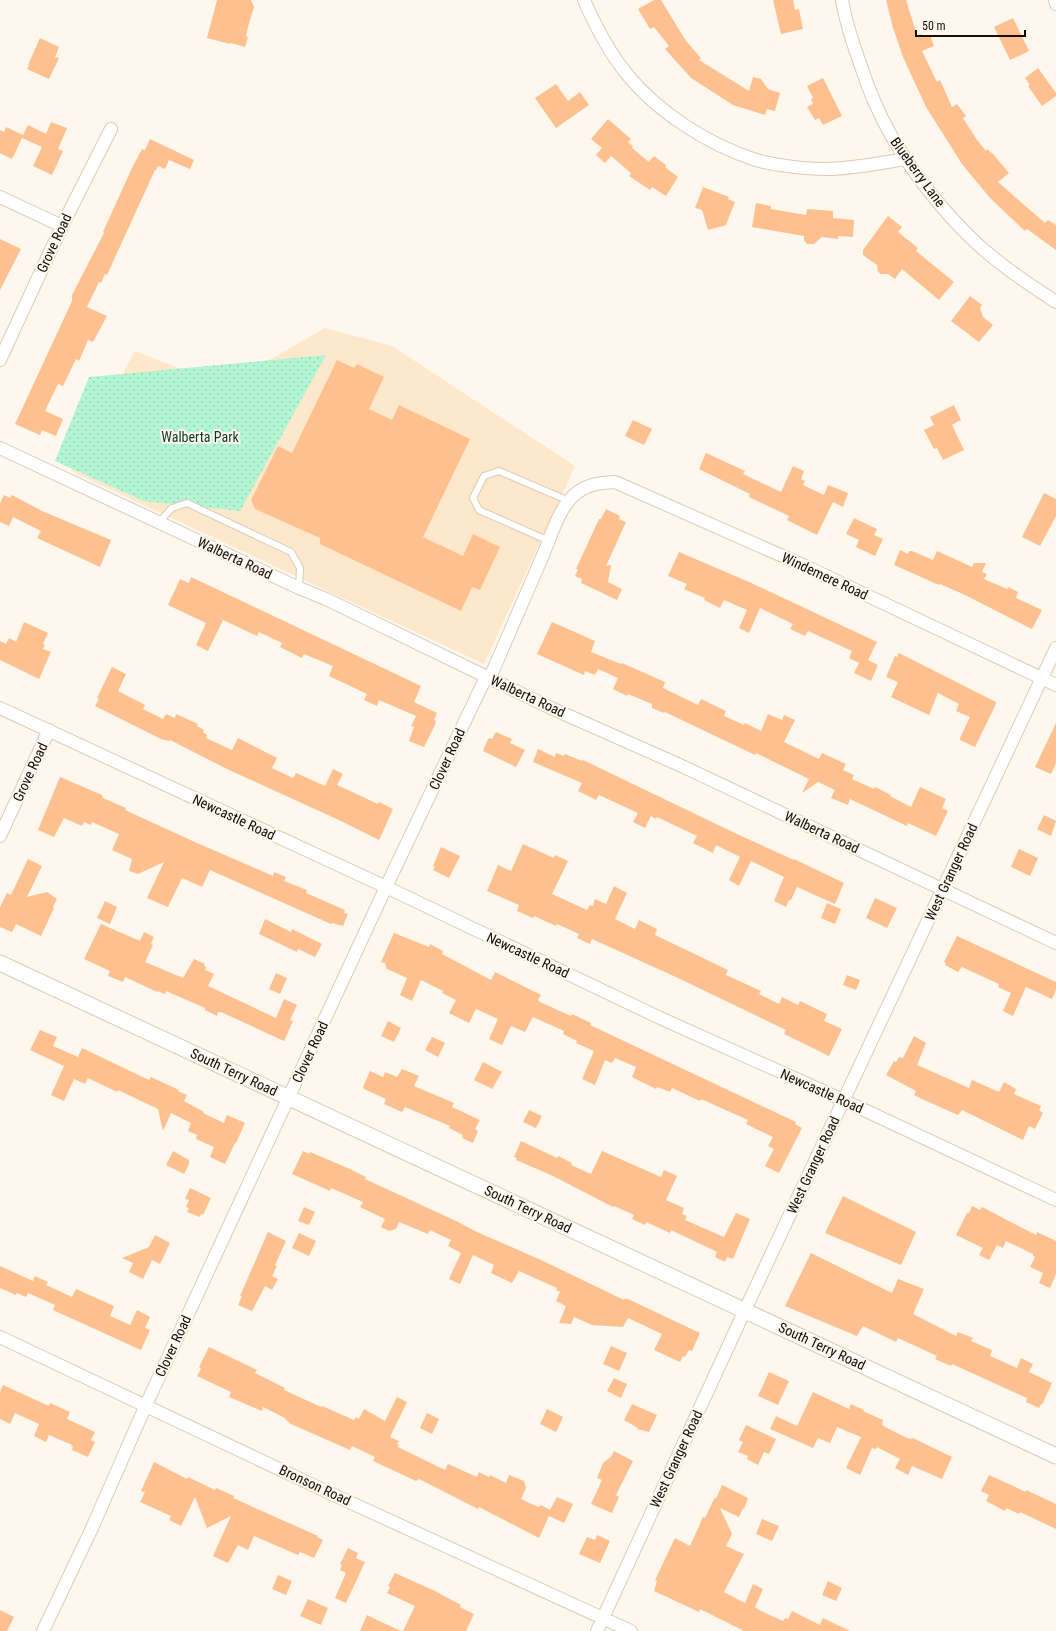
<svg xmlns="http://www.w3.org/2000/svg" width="1056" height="1631" viewBox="0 0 1056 1631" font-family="'Roboto Condensed',sans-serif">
<defs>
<pattern id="grass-dots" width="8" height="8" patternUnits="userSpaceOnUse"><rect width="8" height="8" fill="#b3f5d2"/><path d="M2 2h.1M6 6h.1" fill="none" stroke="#99d1b3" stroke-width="1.8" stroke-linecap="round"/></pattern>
</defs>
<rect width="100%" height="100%" fill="#fdf7ee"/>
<!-- built -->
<path fill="#fde8cb" d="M325 328 392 346 575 466 484 664 71 471 135 351 224 386Z"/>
<!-- grass -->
<path fill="url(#grass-dots)" d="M326 355 240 511 144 501 55 461 89 377Z"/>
<!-- building -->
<path fill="#ffc090" d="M217 0H251L254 7 248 27 246 36 248 37 245 47 231 43 230 44 207 38Z
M654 0H661L686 41 701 58 699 60 749 91 753 77 761 79 768 89 780 93 775 111 767 109 765 115 733 105 691 78 665 49 669 46 654 27 650 29 638 9Z
M773 0H793L795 10 799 9 803 29 781 34Z
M886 0H906L917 35 921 34 922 37 930 35 934 46 922 51 937 82 940 80 952 107 957 104 966 116 963 118 977 140 986 151 987 149 993 154 1009 173 998 182 1045 223 1048 220 1056 225V250L1027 229 1025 231 990 198 962 164 926 107 903 57 893 28Z
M1013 18 1029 51 1010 60 994 27Z
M40 38 59 47 55 57 59 58 49 79 27 69 29 66 28 65Z
M1038 68 1056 93V96L1042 106 1028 86 1030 85 1025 78Z
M823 78 842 116 823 125 819 118 815 120 807 107 813 104 811 99 813 98 807 86Z
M556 84 568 101 580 92 589 105 556 128 535 98Z
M608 119 631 139 628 142 633 146 632 148 649 162 654 156 666 165 665 167 678 177 666 196 652 187 650 190 629 176 631 173 611 156 605 163 596 155 602 148 591 139Z
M51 122 67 128 58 149 63 151 52 175 33 166 42 147 22 138 12 159 0 153V130L4 132 6 127 23 135 28 125 46 134Z
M150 139 194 160 190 169 169 160 165 169 158 166 156 170H155L107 275 105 274 101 283 99 282 87 307 107 316 93 342 88 340 79 361 76 359 63 386 58 384 45 411 63 419 56 436 42 430 40 435 15 424 72 301V295L104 233 103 232 132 168 142 149 145 150Z
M703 187 729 197 728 199 735 202 726 225 708 230 702 210 695 208Z
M756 203 771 206V209L806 215 807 209 833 211V218L854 220 853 237 838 236V239L822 237 814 244H807L804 240V236L752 227Z
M888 216 902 227 898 232 918 248 916 251 954 282 939 300 902 269 895 279 888 274H881L878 272 877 265 863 255V250Z
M0 239 21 249 0 290Z
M970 296 982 305 980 308 983 317 993 325 979 342 951 321Z
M337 360 354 368 357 364 384 377 369 409 392 420 399 405 470 439 423 537 463 556 473 534 500 547 480 590 472 587 461 611 320 544V538L255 509 251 500 278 446 292 453Z
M954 405 961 420 952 425 964 450 943 460 937 448 934 449 924 430 934 425 930 417Z
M633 420 652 429 644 445 625 436Z
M706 453 745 471 743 474 781 492 793 466 804 471 801 479 805 481 803 485 824 495 828 485 848 493 843 507 833 502 817 535 787 520 789 516 749 497 750 494 699 469Z
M1044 493 1056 499V516L1040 546 1022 537Z
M4 495 10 498 12 495 42 511 111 540 100 567 37 538 41 531 13 517 9 526 0 522V503Z
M606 509 620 516 619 519 626 522 606 566 611 565 608 582 622 589 617 600 581 583 582 579 575 576 578 569H576L599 519H601Z
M854 518 877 529 874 535 883 539 875 556 856 547 859 540 846 534Z
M900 550 908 554 909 551H912L933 560 937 551 972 567 974 563H986L982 572 987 574 984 579 1007 589 1008 587 1018 592 1016 598 1042 610 1032 629 963 594 940 584 939 585 894 565Z
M679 552 749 582 877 642 868 660 878 665 871 681 854 673 859 663 849 658 852 651 808 631 805 636 790 629 793 624 760 608 749 633 739 628 747 610 724 600 720 608 704 600 705 598 684 589 687 584 668 576Z
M191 577 421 686 414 702 437 713 434 720 436 721 434 727 424 747 409 741 414 727 411 726 416 716 379 700 377 706 364 700 367 694 329 676 333 666 304 654 302 658 280 647 282 643 259 632 257 636 223 620 208 651 196 645 206 623 168 605 180 579 189 583Z
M24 622 48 633 43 644 45 645 43 649 51 652 39 679 0 660V641L6 644 9 638 16 642Z
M552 622 595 641 591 652 621 664 622 663 665 682 663 688 698 705 701 699 726 711 724 716 744 725 745 723 761 731 768 714 782 720 784 715 795 720 784 742 819 759 822 753 846 764 843 770 854 775 852 779 874 789 875 787 891 795 890 796 911 807 920 787 946 799 942 808 948 811 936 836 908 823 907 826 850 799 848 805 831 798 835 790 818 782 802 793 809 779 756 753 755 755 665 712 664 713 652 708V704L628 694 627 696 613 689 618 678 598 669 595 675 585 671 584 675 537 654Z
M899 653 996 702 995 706 975 747 960 740V738L970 717 956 711 959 704 938 693 929 715 891 697 898 682 886 677 895 656 897 657Z
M112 667 126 674 118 691 145 705 143 709 163 719 166 714 175 718 176 714 198 724 197 726 204 730 203 732 207 735 206 738 232 750 238 738 277 758 272 768 293 778 296 773 325 786 333 769 343 774 337 785 378 804 379 802 393 809 380 838 379 840 341 821 227 769 170 740 169 741 161 739 95 706 99 699 97 698Z
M1056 723V763L1051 774 1035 767Z
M496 732 512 739 510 743 525 750 516 767 483 751 488 739 490 738 492 739Z
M538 749 555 757 556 753 564 756 565 754 582 761 583 760 739 835 794 860V859L844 883 835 904 797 887 791 900H789L786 907 774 901 784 877 751 861 739 886 729 880 740 857 716 845 713 853 693 843 697 836 657 817 656 819 651 816 645 828 633 822 638 813 599 795 596 800 578 791 582 783 533 762Z
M60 777 102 795 103 798 126 808 125 810 197 843 273 876 274 872 286 877 284 881 307 890 306 893 345 910 344 913 348 914 343 926 332 923 331 924 210 870 202 887 182 878 168 907 147 898 164 862 138 874 129 871 132 859 112 850 119 834 92 822 91 825 84 822 82 826 64 818 54 837 38 830Z
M1044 815 1056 821 1051 836 1037 829Z
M523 844 554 858 555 855 568 861 552 894 587 910 590 905 593 906 595 899 606 904 614 886 627 893 615 919 635 929 639 920 657 929 655 935 728 970 726 975 761 991 759 994 779 1004 782 997 798 1005 800 1001 827 1014 824 1021 842 1029 829 1056 784 1034 786 1030 784 1029 678 978 592 939 590 944 577 938 579 934 557 924 556 926 534 916 533 918 517 911 519 905 487 891 498 865 511 871Z
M441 847 460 856 449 878 433 870 435 867 433 866Z
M1019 849 1038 858 1030 876 1011 867Z
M28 859 42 866 27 897 47 892 57 899 53 907 54 908 41 936 16 924 12 932 0 927V907L7 893 11 895Z
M875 898 897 908 887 928 866 918Z
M105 901 117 907 110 924 97 918Z
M827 903 841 909 835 924 821 918Z
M265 919 291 932 292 929 322 944 315 957 298 949 297 952 259 934Z
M101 924 140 941 144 932 154 937 151 944 153 945 145 962 183 978 194 959 205 964 204 966 206 967 205 970 214 974 208 986 276 1018 284 999 297 1005 290 1020 293 1021 284 1041 221 1012H218L217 1016 205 1010V1008L166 991 165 994 157 991V992L125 977 123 982 108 976 110 971 84 959Z
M394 933 429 947 430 944 443 951 442 954 491 980 495 972 541 995 538 1000 540 1002 571 1016 572 1014 591 1023 590 1025 796 1122 795 1124 802 1128 779 1173 765 1166 774 1149 768 1146 773 1137 746 1124 748 1120 701 1099 700 1101 672 1088 670 1092 657 1087 656 1089 632 1077 636 1067 615 1058 612 1063 605 1060 595 1085 582 1079 594 1051 576 1043 577 1041 563 1034 564 1031 533 1017 525 1032 511 1026 502 1045 489 1039 498 1019 476 1009 469 1023 449 1013 456 1000 442 993 443 991 421 980 412 1001 400 995 407 978 387 969 385 963 381 962Z
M957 936 1056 982V990L1052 999 1026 987 1013 1016 1003 1011 1011 993 998 987 999 984 962 967 958 972 945 965 946 963 944 962Z
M276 973 287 978 280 994 269 989Z
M847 975 860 980 856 990 843 985Z
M388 1021 401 1028 394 1042 381 1036Z
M40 1030 57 1037 53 1046 78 1057 82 1048 149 1080 151 1077 179 1090 178 1091 187 1095 184 1101 204 1112 203 1113 224 1123 227 1115 245 1123 236 1143H235L225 1164 210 1157 214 1147 196 1139 197 1135 188 1131 191 1123 171 1113 163 1131 158 1109 118 1090 117 1092 88 1078 85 1084 74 1079 64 1101 51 1095 64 1066 30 1050Z
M914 1036 926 1043 917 1065 969 1088 972 1080 999 1092 1004 1082 1016 1089 1014 1094 1041 1106 1039 1110 1043 1113 1035 1129 1029 1126 1023 1140 962 1110 958 1115 922 1099 914 1095 916 1091 886 1075 894 1061 896 1062 899 1057 903 1058Z
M432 1037 445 1043 438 1057 425 1050Z
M483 1062 502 1072 492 1089 474 1080Z
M402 1069 419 1076 414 1086 454 1103 452 1107 480 1120 475 1129 478 1131 473 1143 462 1138 463 1135 449 1128 450 1126 405 1107 402 1112 384 1104 386 1099 364 1089 363 1087 370 1071 383 1077 385 1072 397 1077Z
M529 1110 542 1116 536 1128 523 1122Z
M521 1141 557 1158 558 1156 572 1163 571 1165 591 1174 602 1151 661 1177 664 1170 677 1176 666 1200 684 1208 682 1214 687 1216 685 1220 724 1237 736 1213 750 1219 733 1259 727 1257 725 1262 715 1257 717 1252 671 1230 670 1233 646 1222 645 1225 632 1219 634 1215 614 1206 613 1207 551 1175 516 1160 517 1158 514 1157Z
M173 1151 189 1160V1164L184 1174 166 1165Z
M303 1151 309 1154 310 1152 350 1169 366 1177 365 1179 456 1221 477 1232 541 1260 624 1300 625 1298 630 1300 700 1333 692 1351 689 1350 685 1357 683 1356 680 1362 654 1350 662 1334 628 1318 623 1327 592 1325 574 1317 571 1324 559 1323 566 1306 556 1301 560 1292 556 1290 557 1288 519 1271 512 1283 491 1273 494 1265 473 1255 460 1284 449 1279 461 1253 448 1246 451 1240 430 1230 428 1234 399 1222 396 1229 389 1231 381 1227 385 1219 360 1207 363 1202 331 1188 330 1191 292 1174Z
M190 1188 211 1198 203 1215 201 1214 200 1217 187 1212 189 1208 186 1207 189 1200 185 1199Z
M843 1196 916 1232 901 1265 825 1233Z
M972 1206 980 1210 982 1207 1036 1235 1037 1232 1056 1241V1274L1050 1288 1039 1283 1043 1273 1030 1267 1035 1257 1033 1256V1254L1006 1241 1003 1248 997 1245 989 1260 979 1255 983 1248 956 1235 967 1213H969Z
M304 1207 315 1212 309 1225 298 1221Z
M268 1232 286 1241 275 1265 277 1266 272 1276 278 1279 272 1290 265 1286 252 1311 238 1305 242 1296H240Z
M299 1233 316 1241 309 1256 292 1248Z
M155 1235 170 1243 160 1264 152 1260 143 1279 129 1272 133 1263 122 1258 149 1247Z
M811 1253 892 1293 898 1279 924 1289 913 1314 956 1336 958 1332 973 1338 971 1341 992 1350 990 1356 1017 1368 1021 1358 1033 1364 1029 1372 1052 1383 1042 1405 1041 1404 1039 1408 1026 1402 1027 1398 952 1364 951 1366 935 1359 937 1356 898 1338 896 1342 863 1326 857 1336 785 1306Z
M0 1266 33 1281 35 1276 48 1282 46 1285 72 1297 76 1289 114 1306 110 1316 130 1325 137 1310 150 1317 145 1328 150 1330 141 1350 53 1310 55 1305 28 1293 26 1297 17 1293 16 1295 0 1288Z
M611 1346 627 1353 619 1371 603 1364Z
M209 1347 257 1370 255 1373 285 1388 284 1390 321 1407 322 1406 354 1420 356 1417 359 1419 364 1409 385 1421 397 1397 407 1402 390 1437 399 1441 397 1444 399 1445 398 1447 445 1470 448 1464 477 1477 479 1472 489 1477 490 1475 506 1483 509 1475 524 1481 526 1488 521 1499 538 1507 541 1505 550 1510 557 1497 573 1504 564 1523 549 1516 539 1538 479 1507 478 1509 419 1479 416 1481 373 1461 375 1457 352 1446 350 1450 291 1424 285 1419V1418L263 1407 262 1411 229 1397 231 1392 197 1376 201 1369 199 1367Z
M769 1372 789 1381 778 1405 758 1396Z
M614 1378 627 1384 621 1398 607 1391Z
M3 1385 49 1406 50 1403 70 1412 67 1419 95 1432 91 1440 95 1442 88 1457 72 1450 73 1447 71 1446 72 1445 49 1435 46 1442 34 1436 39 1424 15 1413 10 1424 0 1419V1392Z
M813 1392 849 1409 851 1404 864 1410 863 1411 883 1420 882 1425 887 1428 907 1438 912 1439 913 1438 952 1457 942 1479 912 1466 908 1475 895 1468 900 1459 877 1447 876 1449 872 1448 860 1475 846 1468 861 1437 837 1427 830 1443 818 1438 813 1448 770 1429 776 1416 797 1426Z
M632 1404 657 1415 649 1432 637 1429 638 1428 624 1420Z
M547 1409 563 1417 556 1432 540 1424Z
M427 1413 439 1419 432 1434 420 1428Z
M746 1425 776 1439 769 1454 764 1452 758 1465 747 1459 748 1456 738 1452 743 1442 739 1440Z
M614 1451 633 1461 616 1495 619 1497 612 1513 591 1504 602 1480 597 1478 603 1463 611 1457Z
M154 1462 187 1479 188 1477 215 1490 216 1488 234 1496 233 1498 318 1536 317 1537 323 1540 314 1558 300 1552 298 1555 254 1536 248 1550 238 1545 228 1563 213 1556 231 1516 207 1528 195 1497 181 1526 169 1520 171 1516 140 1502 145 1492 141 1491Z
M989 1475 1026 1492V1490L1056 1504V1529L1020 1512 1019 1514 1006 1508 1005 1511 986 1501 989 1495 981 1491Z
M722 1485 748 1498 744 1509 743 1508 739 1517 720 1508 732 1534 726 1546 744 1554 724 1592 745 1603 753 1584 763 1589 755 1607 761 1611 783 1621 785 1618 788 1619 792 1611 820 1625 823 1618 850 1631H744L700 1609 699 1612 654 1591 657 1581 655 1580 675 1538 690 1546 703 1517 705 1518 715 1497 716 1499Z
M762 1519 779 1526 772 1541 756 1534Z
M597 1535 610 1541 600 1563 579 1554 587 1537 595 1540Z
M348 1548 358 1553 356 1558 365 1562 346 1603 335 1598 346 1573 340 1570 342 1565 340 1564Z
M395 1573 435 1591 461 1605 460 1607 474 1614 466 1631H403L415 1606 387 1593 390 1587 388 1586Z
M278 1575 292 1581 286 1595 272 1589Z
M828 1581 842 1588 836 1601 822 1595Z
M308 1599 328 1608 321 1625 300 1616Z
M0 1610 14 1617 7 1631H0Z
M367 1615 377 1620 401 1631H360Z"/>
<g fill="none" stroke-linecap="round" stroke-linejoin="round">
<defs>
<path id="service" d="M159 522 172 508 187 503 291 552 300 568 299 588
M549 541 479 510 473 498 484 476 499 471 569 501"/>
<path id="minor" d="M584 0C595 25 609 52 626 73 657 112 709 145 756 160 772 165 807 169 825 169 852 169 879 163 906 159
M842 0C846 24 854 47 862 69 866 81 870 92 875 103 894 148 931 198 965 232 991 259 1024 281 1056 302
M1055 0 1056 4
M0 197 62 226
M0 360 62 226 111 129
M0 448 299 588 326 599 551 708 684 767 1056 943
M0 708 386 887 658 1017 843 1100 1056 1200
M0 836 49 730
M0 1337 334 1495 631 1631
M43 1631 92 1528 146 1405 386 887 486 677 492 673C509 634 526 595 543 555 550 538 559 509 573 496 586 484 599 483 615 482L805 566 1056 685
M597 1631 745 1310 1056 648"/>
<path id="tertiary" d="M0 963 1056 1456"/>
</defs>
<!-- service casing -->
<use href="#service" stroke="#dcccb6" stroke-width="8"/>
<!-- minor casing -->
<use href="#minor" stroke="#dcccb6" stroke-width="14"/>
<!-- tertiary casing -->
<use href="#tertiary" stroke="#dcccb6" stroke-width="17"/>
<!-- service -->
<use href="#service" stroke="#fff" stroke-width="6"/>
<!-- minor -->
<use href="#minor" stroke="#fff" stroke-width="12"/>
<!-- tertiary -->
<use href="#tertiary" stroke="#fff" stroke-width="15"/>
</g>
<g text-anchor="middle" stroke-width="4" stroke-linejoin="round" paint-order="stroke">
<!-- street labels -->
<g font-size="14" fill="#140e07" stroke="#fdf7ee">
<text transform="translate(918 172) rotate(54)" y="5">Blueberry Lane</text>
<text transform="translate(54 243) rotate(-65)" y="5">Grove Road</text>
<text transform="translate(235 558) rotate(25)" y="5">Walberta Road</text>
<text transform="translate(825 576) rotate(25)" y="5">Windemere Road</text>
<text transform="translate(528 696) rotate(25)" y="5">Walberta Road</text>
<text transform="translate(447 759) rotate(-65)" y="5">Clover Road</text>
<text transform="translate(30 772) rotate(-65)" y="5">Grove Road</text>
<text transform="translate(234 817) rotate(25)" y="5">Newcastle Road</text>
<text transform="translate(822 832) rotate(25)" y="5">Walberta Road</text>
<text transform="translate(951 872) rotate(-65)" y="5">West Granger Road</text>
<text transform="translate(528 955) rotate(25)" y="5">Newcastle Road</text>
<text transform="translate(310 1052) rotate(-65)" y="5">Clover Road</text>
<text transform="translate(234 1072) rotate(25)" y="5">South Terry Road</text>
<text transform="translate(822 1091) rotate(24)" y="5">Newcastle Road</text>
<text transform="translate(813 1165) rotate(-65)" y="5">West Granger Road</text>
<text transform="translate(528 1209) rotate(25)" y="5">South Terry Road</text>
<text transform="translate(173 1346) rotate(-65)" y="5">Clover Road</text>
<text transform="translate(822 1346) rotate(25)" y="5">South Terry Road</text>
<text transform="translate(676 1459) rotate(-65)" y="5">West Granger Road</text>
<text transform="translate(315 1485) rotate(25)" y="5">Bronson Road</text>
</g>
<!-- park labels -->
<g font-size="14" fill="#0a3825" stroke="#fdf7ee">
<text x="200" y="442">Walberta Park</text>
</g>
</g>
<!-- scale -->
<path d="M916 30v6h109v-6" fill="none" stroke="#140e07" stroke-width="2"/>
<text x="922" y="30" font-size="12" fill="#140e07" stroke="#fdf7ee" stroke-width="3" paint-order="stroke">50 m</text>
</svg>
